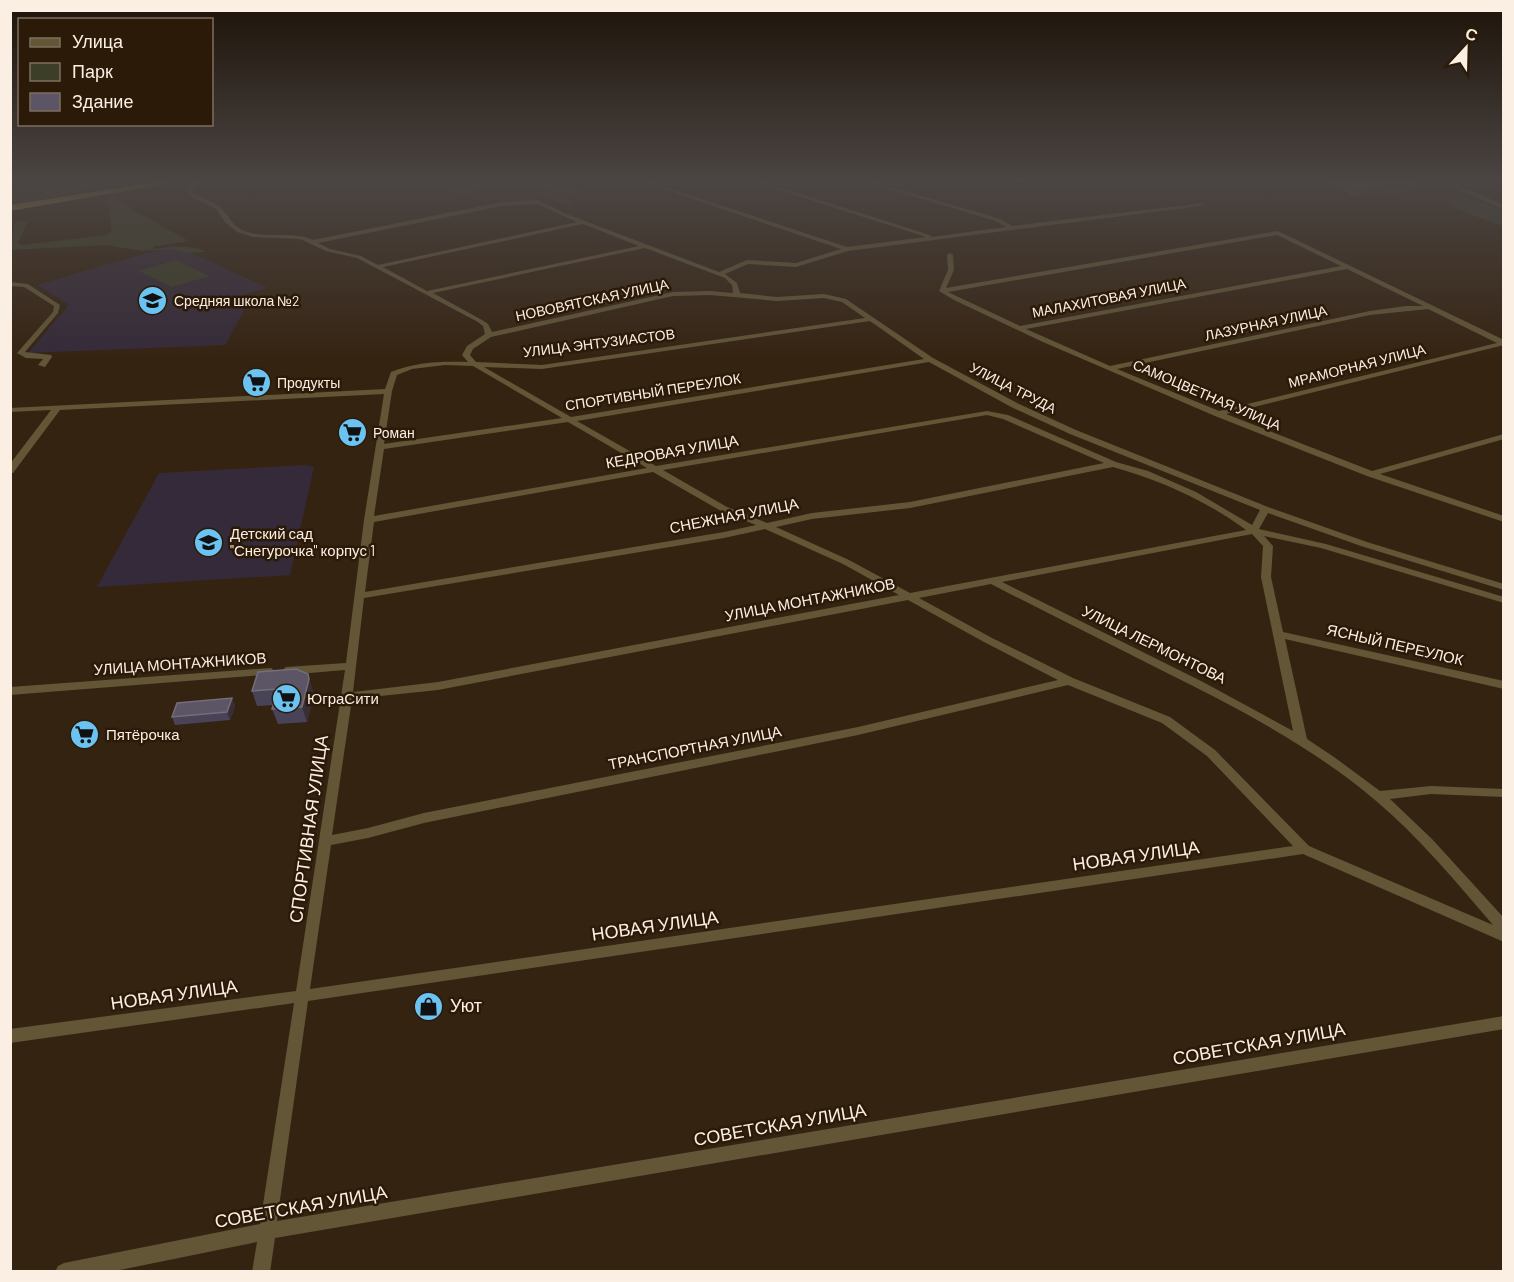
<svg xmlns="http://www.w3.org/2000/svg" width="1514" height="1282" viewBox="0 0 1514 1282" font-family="Barlow,sans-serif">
<rect width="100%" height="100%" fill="#352311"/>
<!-- education -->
<path fill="#352a39" d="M174 245 268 288 244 295 238 307H246L225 345 28 353 69 305 37 285Z
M305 465 314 467 290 575 97 587 159 473Z"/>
<!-- green -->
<path fill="#3c3e28" d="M11 182H93L101 188 11 205Z
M462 182H562L583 189 566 196 574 207 546 198 542 194 548 189 541 188C517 188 490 187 467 193 459 195 455 203 446 197L451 194 449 190 433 188Z
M113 195 133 210 187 240 184 242 155 246 152 249C164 248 197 244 205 252L188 253 171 249 142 251 106 245 11 250 14 223 23 221 27 223 18 243 21 245 107 235 112 230 109 211 111 209 105 205 104 202 108 199 101 198Z
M1463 195 1469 196 1503 211V226L1458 210 1447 202Z
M176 260 210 276 172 287 139 271Z"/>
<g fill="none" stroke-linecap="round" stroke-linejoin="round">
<!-- minor -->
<path fill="#625637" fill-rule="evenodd" d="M195 182H202L194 188 193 193C201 197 211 201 219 206 228 213 231 225 242 230 264 240 291 230 313 240L502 202 538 200 564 213 719 272 747 260 796 263 841 249 642 182H650L847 247 926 237 754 182H763L930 235 931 237 1006 227 996 221 865 182H874L1000 219 1012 226 1203 203 1204 204 1201 206 848 251 796 267 748 264 725 274 737 283 740 293 777 297 824 294 846 299 933 358 1019 404 1076 430 1268 507 1367 542 1504 584V590L1361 546 1268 513 1259 529 1326 544 1504 597V603L1321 548 1264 536 1273 546 1271 577 1283 632 1504 681V689L1285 639 1307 739 1334 757 1380 791 1431 786 1504 789V797L1431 794 1390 799 1432 839 1504 918V942L1303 854 308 1001 277 1221 1504 1016V1029L275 1238 270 1272H252L257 1242 110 1272H55L58 1266 64 1263 260 1224 294 1003 10 1043V1029L296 991 345 670 286 675 281 671 286 667 346 663 364 520 384 394 60 410 13 473H10V464L51 410 10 412V408L385 389 391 372C416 362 441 361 468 362L462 355 467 346 485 334 483 326 478 322 357 258 326 251 300 239 253 237 237 232 225 222 216 209 188 195 189 187ZM537 204 577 222 378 265 361 256 330 249 318 243 502 206ZM583 224 639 246 427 291 383 267ZM645 248 725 278 732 285 733 293 710 291 673 292 492 332 488 324 482 320 433 293ZM710 295 777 301 824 298 842 302 865 318 542 365 476 362 470 355 473 349 491 337 673 296ZM870 321 924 359 571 417 484 367 542 369ZM929 362 1013 408 1070 434 1260 510 1252 525 1196 492 1148 471 1116 462 1008 415 987 411 656 466 577 421ZM445 365 473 366 562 418 384 444 392 391 397 375 412 369ZM987 415 1003 419 1104 463 910 502 812 513 767 523 727 507 663 470ZM568 422 647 468 374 516 384 449ZM1113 467C1160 480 1207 501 1246 530L910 593 849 560 776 527 812 519 910 508ZM653 472 721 511 756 525 724 532 365 592 374 522ZM765 529 843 564 899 595 438 682 353 692 364 598 724 538ZM1252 534 1263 546 1261 577 1293 731 1203 682 1002 582ZM991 584C1047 613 1104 641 1161 670 1236 707 1311 746 1375 800 1419 837 1456 882 1493 925L1309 846 1215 750 1170 717 1073 678 992 638 919 598ZM908 600 984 642 1058 680 858 727 424 813 368 828 332 835 352 699 438 690ZM1068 685 1162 723 1207 756 1293 846 310 989 331 845 368 838 424 823 858 735Z
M1278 231 1504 340V345L1226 414 1372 471 1504 434V439L1380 474 1504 516V522L1367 476 1215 416 1043 342 954 300 939 291 948 270 947 255 950 253 953 255 954 270 946 288ZM1277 235 1341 266 1020 326 948 292ZM1347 269 1423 306H1406L1370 311 1110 366 1026 329ZM1428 309 1497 343 1219 411 1117 369 1370 315Z
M10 282 28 284 60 305 58 313 25 352 51 355 52 357 45 367 38 365 43 359 26 358 17 353 53 312 54 306 24 287 10 286Z
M271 668 276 672 275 674 10 695V687Z"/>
<!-- tertiary -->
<path fill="#625637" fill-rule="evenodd" d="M1442 182H1450L1504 205V210Z"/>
<!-- trunk -->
<path fill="#a78b40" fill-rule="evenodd" d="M157 182H177L10 211V205Z"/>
</g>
<!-- wall -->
<path fill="#494358" d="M1324 182H1418L1415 190 1356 197Z
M258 672 314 694 307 722 278 724 272 709 273 705 257 706 252 691Z
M232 698 235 706 230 720 175 725 172 717Z"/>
<!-- shaded-wall -->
<path fill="#392e35" d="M1404 182H1418L1415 190 1356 197 1359 187Z
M308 674 314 694 307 722 302 707Z
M232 698 235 706 230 720 227 712Z"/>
<!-- building -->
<path fill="#5c5566" stroke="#756d7a" stroke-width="1.5" d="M1348 182H1404L1359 187Z
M296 669 308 674 309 679 302 707 272 709 278 689 252 691 258 672Z
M232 698 227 712 172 717 177 703Z"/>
<!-- sky -->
<linearGradient id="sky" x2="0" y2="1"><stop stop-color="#1d1309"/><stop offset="0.5" stop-color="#4b4543"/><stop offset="1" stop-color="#4b4543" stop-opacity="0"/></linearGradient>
<rect width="1514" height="362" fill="url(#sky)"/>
<!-- icons -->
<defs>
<symbol id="school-disc" viewBox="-11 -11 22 22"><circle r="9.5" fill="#6bc3f2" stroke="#2b1a07"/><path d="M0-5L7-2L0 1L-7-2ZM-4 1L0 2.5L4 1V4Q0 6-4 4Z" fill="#111"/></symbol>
<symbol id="supermarket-disc" viewBox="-11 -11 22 22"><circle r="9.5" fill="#6bc3f2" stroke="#2b1a07"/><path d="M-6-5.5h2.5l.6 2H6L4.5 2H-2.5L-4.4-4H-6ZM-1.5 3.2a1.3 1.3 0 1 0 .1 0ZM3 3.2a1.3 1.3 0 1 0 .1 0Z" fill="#111"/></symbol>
<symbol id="shop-disc" viewBox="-11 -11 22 22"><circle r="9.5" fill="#6bc3f2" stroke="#2b1a07"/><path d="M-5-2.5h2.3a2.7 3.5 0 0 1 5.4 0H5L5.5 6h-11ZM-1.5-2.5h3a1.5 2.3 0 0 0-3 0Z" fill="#111"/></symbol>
</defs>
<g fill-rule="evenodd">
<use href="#school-disc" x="136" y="284" width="33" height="33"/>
<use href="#supermarket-disc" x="240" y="366" width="33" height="33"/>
<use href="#supermarket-disc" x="336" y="416" width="33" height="33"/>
<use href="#school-disc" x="192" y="526" width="33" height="33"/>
<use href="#supermarket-disc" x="270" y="682" width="33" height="33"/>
<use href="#supermarket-disc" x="68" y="718" width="33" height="33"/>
<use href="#shop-disc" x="412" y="990" width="33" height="33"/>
</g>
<g text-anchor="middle" stroke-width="5" stroke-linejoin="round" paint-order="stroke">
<!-- far-street labels -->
<g font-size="14" fill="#fbeee3" stroke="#2b1a07">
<text transform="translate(1109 298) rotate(-11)" y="5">МАЛАХИТОВАЯ УЛИЦА</text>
<text transform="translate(592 300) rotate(-12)" y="5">НОВОВЯТСКАЯ УЛИЦА</text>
<text transform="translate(1266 323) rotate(-12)" y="5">ЛАЗУРНАЯ УЛИЦА</text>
<text transform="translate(599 343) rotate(-7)" y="5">УЛИЦА ЭНТУЗИАСТОВ</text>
<text transform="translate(1357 366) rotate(-14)" y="5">МРАМОРНАЯ УЛИЦА</text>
<text transform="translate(1013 388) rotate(27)" y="5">УЛИЦА ТРУДА</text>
<text transform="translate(653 392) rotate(-9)" y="5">СПОРТИВНЫЙ ПЕРЕУЛОК</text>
<text transform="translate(1207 395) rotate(23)" y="5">САМОЦВЕТНАЯ УЛИЦА</text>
</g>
<!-- far-poi labels -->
<g font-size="14" fill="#fbeee3" stroke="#2b1a07" text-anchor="start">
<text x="174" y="306">Средняя школа №2</text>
<text x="277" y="388">Продукты</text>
<text x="373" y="438">Роман</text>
</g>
<!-- street labels -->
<g font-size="15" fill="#fbeee3" stroke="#2b1a07">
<text transform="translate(672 452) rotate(-10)" y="5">КЕДРОВАЯ УЛИЦА</text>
<text transform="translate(734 516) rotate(-11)" y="5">СНЕЖНАЯ УЛИЦА</text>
<text transform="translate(810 600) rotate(-11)" y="5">УЛИЦА МОНТАЖНИКОВ</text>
<text transform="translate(1154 645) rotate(26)" y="5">УЛИЦА ЛЕРМОНТОВА</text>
<text transform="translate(1395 645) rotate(13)" y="5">ЯСНЫЙ ПЕРЕУЛОК</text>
<text transform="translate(180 664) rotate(-4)" y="5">УЛИЦА МОНТАЖНИКОВ</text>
<text transform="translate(695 748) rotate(-11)" y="5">ТРАНСПОРТНАЯ УЛИЦА</text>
</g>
<!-- poi labels -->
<g font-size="15" fill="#fbeee3" stroke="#2b1a07" text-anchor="start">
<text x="230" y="539">Детский сад<tspan x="230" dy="17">"Снегурочка" корпус 1</tspan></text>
<text x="307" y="704">ЮграСити</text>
<text x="106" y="740">Пятёрочка</text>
</g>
<!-- near-street labels -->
<g font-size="18" fill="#fbeee3" stroke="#2b1a07">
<text transform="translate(309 829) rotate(-82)" y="6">СПОРТИВНАЯ УЛИЦА</text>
<text transform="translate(1136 856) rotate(-8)" y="6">НОВАЯ УЛИЦА</text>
<text transform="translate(655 926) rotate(-8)" y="6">НОВАЯ УЛИЦА</text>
<text transform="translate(174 995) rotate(-8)" y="6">НОВАЯ УЛИЦА</text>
<text transform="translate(1259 1044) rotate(-10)" y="6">СОВЕТСКАЯ УЛИЦА</text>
<text transform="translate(780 1125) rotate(-10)" y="6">СОВЕТСКАЯ УЛИЦА</text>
<text transform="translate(301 1207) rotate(-10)" y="6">СОВЕТСКАЯ УЛИЦА</text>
</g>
<!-- near-poi labels -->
<g font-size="18" fill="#fbeee3" stroke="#2b1a07" text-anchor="start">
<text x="450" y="1012">Уют</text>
</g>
</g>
<!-- border -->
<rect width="1514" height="1282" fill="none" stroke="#fbeee3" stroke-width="24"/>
<!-- legend -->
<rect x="18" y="18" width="195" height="108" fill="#2b1a07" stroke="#7e6f5f" stroke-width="1.5"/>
<rect x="30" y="38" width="30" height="9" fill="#625637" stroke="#7e6f5f" stroke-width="1.5"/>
<text x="72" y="48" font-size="18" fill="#fbeee3">Улица</text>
<rect x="30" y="63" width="30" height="18" fill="#3c3e28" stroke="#7e6f5f" stroke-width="1.5"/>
<text x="72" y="78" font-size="18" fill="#fbeee3">Парк</text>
<rect x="30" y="93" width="30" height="18" fill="#5c5566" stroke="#7e6f5f" stroke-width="1.5"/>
<text x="72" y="108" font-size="18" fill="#fbeee3">Здание</text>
<!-- north arrow -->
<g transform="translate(1466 48) rotate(22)" stroke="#2b1a07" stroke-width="4.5" paint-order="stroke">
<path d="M0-4.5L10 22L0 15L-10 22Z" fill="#fbeee3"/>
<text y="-9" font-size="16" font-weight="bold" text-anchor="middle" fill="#fbeee3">С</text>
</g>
</svg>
